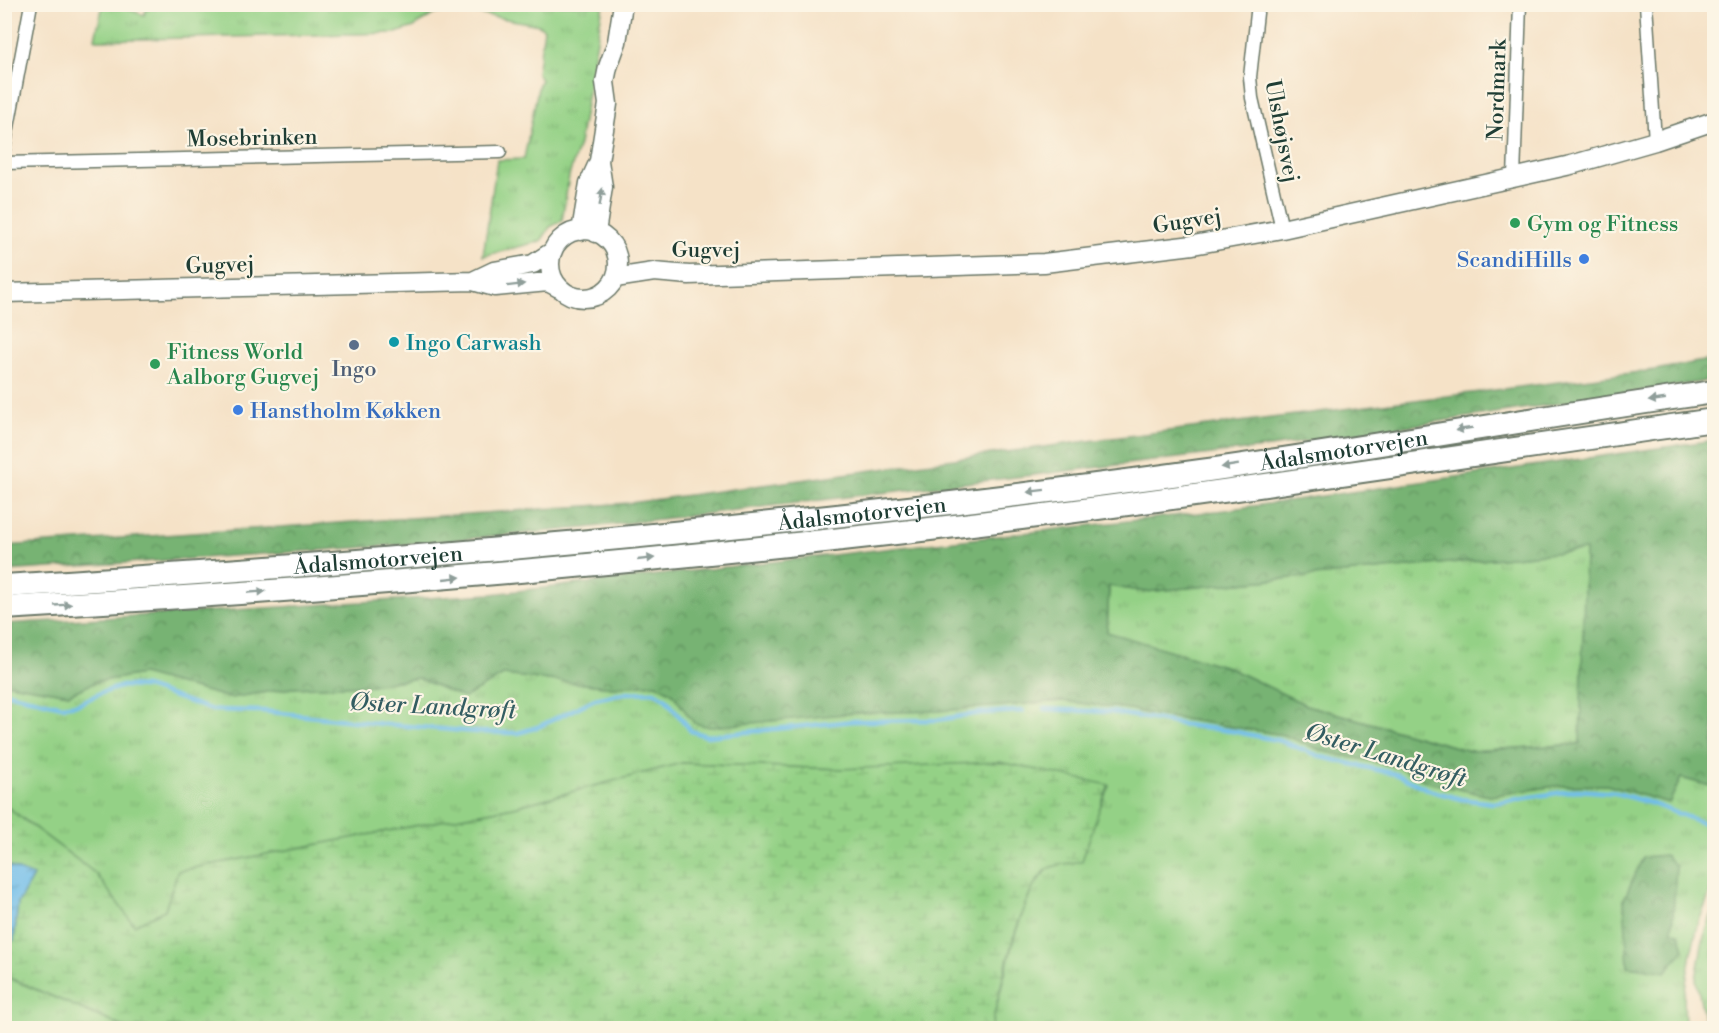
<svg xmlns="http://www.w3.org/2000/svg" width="1719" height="1033" viewBox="0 0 1719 1033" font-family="'Libre Bodoni',serif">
<defs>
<pattern id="grass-tufts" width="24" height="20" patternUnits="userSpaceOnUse" patternTransform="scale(1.5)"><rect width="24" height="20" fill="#94d186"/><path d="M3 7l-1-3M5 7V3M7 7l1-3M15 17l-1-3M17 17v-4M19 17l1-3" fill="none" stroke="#7fb474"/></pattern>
<pattern id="forest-crowns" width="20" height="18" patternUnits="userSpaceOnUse" patternTransform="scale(1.5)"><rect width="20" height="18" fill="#77b373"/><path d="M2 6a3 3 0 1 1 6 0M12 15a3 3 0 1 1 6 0" fill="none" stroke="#61935f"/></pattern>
<pattern id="wetland-marsh" width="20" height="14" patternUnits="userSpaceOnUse" patternTransform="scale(1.5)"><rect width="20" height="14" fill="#94d186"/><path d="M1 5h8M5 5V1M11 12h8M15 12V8" fill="none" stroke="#7fb474"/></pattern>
<pattern id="water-ripples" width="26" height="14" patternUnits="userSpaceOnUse" patternTransform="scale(1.5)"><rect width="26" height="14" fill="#70bdea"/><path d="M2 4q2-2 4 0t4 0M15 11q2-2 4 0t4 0" fill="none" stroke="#5b9bbe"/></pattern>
</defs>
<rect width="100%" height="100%" fill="#fcf5e5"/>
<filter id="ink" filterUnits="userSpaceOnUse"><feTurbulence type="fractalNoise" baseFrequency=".0167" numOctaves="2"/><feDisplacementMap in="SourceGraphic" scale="12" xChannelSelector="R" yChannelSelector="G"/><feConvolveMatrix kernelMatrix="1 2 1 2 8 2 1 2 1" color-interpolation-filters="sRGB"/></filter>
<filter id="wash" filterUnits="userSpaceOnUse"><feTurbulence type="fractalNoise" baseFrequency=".008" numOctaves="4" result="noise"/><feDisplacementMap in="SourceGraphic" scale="24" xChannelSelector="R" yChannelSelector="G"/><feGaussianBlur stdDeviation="1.35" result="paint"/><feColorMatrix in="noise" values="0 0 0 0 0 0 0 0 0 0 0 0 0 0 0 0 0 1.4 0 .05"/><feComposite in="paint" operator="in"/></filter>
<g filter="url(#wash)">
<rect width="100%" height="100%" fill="#f5e2c7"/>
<!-- grass -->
<path fill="url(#grass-tufts)" stroke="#5a875d" stroke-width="1.5" fill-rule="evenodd" d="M146 5H603L579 144 569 176 562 221 550 227 541 241 483 256 497 160 524 159 539 83 541 80 537 73 544 29 539 25 457 10 434 14 414 27 396 33 98 40 95 38 103 5H117L144 15 148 6Z
M1585 550 1581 744 1471 751 1306 705 1227 667 1107 633 1109 586 1145 592Z
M142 674 230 698 292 688 370 685 418 678 464 698 503 675 613 687 656 684 672 693 694 723 855 713 936 711 1062 701 1130 709 1150 714 1284 735 1323 751 1398 767 1428 782 1489 796 1555 786 1607 785 1669 803 1681 778 1714 787V883L1699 921 1691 953 1684 995 1685 1028H991L1015 934 1032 888 1100 807 1109 786 840 769 682 763 514 807 178 871 165 910 133 926 96 874 5 805 4 683 69 694 96 682ZM1624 899 1672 933 1627 927Z
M1714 908V1028H1706L1696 979 1703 939Z
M4 976 126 1028H5Z"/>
<!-- forest -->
<path fill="url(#forest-crowns)" stroke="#4b7854" stroke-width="1.5" fill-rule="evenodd" d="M1714 359V380L1263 448 584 528 399 545 5 571V546L630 503 1080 442 1655 370Z
M1714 440V787L1681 778 1669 803 1607 785 1555 786 1490 796 1428 782 1398 767 1323 751 1284 735 1150 714 1130 709 1062 701 936 711 855 713 710 727 694 723 672 693 656 684 613 687 503 675 464 698 418 678 370 685 292 688 230 698 142 674 96 682 69 694 5 683V624L491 594 1225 510ZM1585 550 1580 744 1470 751 1306 705 1227 667 1107 632 1109 586 1145 592Z
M1665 855 1676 866 1672 932 1679 933 1684 949 1666 972 1628 966 1624 899 1643 857Z"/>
<!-- wetland -->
<path fill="url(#wetland-marsh)" stroke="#5a875d" stroke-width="1.5" d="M1000 762 1109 785 1100 807 1082 861C1072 863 1059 864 1050 868 1021 881 999 997 991 1028H126L5 976V946L14 940 18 903 33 876 5 865 4 805 96 874 134 925 165 910 178 871 514 807 682 763 840 769Z"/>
<!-- water -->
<path fill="url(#water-ripples)" stroke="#487d8f" stroke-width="1.5" d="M5 865 33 876 18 903 14 940 5 946Z"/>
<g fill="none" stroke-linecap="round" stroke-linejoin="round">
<!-- stream -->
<path stroke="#70bdea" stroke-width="4.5" d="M4 692 62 706 78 704 101 693 123 686 146 687 212 710 262 711 383 724 476 732 518 733 538 727 595 699 624 693 654 692 665 698 691 731 707 736 853 721 937 720 981 713 1023 711
M1044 709 1111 712 1192 726 1232 731 1281 741 1322 757 1395 774 1432 791 1461 799 1493 803 1577 790 1616 793 1650 803 1714 827"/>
</g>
</g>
<g filter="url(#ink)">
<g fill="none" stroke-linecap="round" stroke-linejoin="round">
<defs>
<path id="street" d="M1258 4 1250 77 1252 98 1282 229
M1646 4 1655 141
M4 149 31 4
M4 163 500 152
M1514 178 1520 4"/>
<path id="secondary" d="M550 264a34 34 0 1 1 68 0a34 34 0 1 1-68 0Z
M581 231 589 183 599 161
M596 233 603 187 599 161 608 104 605 82 608 67 617 42 623 4
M615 278 654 272 689 275 1044 263 1193 245 1282 229 1571 165 1655 141 1714 121
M473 281 494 271 533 264 553 251
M4 293 473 281 495 287 548 282 559 288"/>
<g id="highway">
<path id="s1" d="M4 586C404 561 804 526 1201 471 1373 447 1543 416 1714 392"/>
<path d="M4 608C344 589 683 560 1021 518 1252 489 1483 453 1714 420"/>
</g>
</defs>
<!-- street casing -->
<use href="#street" stroke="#6a7767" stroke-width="15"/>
<!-- secondary casing -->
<use href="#secondary" stroke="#6a7767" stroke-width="21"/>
<!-- highway casing -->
<use href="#highway" stroke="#6a7767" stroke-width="26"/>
<!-- street -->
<use href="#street" stroke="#fff" stroke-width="12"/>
<!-- secondary -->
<use href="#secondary" stroke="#fff" stroke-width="18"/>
<!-- highway -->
<use href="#highway" stroke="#fff" stroke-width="22"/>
</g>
<!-- one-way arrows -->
<defs><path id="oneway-solid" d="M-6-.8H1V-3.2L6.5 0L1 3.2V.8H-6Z" transform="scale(1.5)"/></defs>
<g fill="#8f9e9a">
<use href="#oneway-solid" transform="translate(601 197) rotate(-81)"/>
<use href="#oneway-solid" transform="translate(516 285) rotate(-7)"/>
<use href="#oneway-solid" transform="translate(1657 400) rotate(172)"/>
<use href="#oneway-solid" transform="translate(1464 429) rotate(171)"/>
<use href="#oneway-solid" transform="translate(1230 466) rotate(171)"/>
<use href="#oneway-solid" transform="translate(1036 491) rotate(173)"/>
<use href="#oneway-solid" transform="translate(646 559) rotate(-6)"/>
<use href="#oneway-solid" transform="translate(452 578) rotate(-6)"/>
<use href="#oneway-solid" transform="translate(257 592) rotate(-4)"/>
<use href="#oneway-solid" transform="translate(63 605) rotate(-3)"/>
</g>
</g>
<!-- markers -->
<g fill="#2e9e5b" stroke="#fcf5e5" stroke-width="2">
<circle cx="1515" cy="223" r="6"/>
<circle cx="155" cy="364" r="6"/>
</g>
<g fill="#3f7fe0" stroke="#fcf5e5" stroke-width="2">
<circle cx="1584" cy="259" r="6"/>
<circle cx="238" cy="410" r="6"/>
</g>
<circle fill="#0f9aa8" stroke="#fcf5e5" stroke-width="2" cx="394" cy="342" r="6"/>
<circle fill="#5c6f8a" stroke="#fcf5e5" stroke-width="2" cx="354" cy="345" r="6"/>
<g text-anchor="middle" stroke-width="4.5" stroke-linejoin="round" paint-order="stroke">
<!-- street labels -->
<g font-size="22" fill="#1f3d34" stroke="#fcf5e5">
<text transform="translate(1496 90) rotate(-88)" y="8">Nordmark</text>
<text transform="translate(1283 131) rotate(79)" y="8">Ulshøjsvej</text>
<text transform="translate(252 137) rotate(-1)" y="8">Mosebrinken</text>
<text transform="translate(1187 220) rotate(-9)" y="8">Gugvej</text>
<text x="706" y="257">Gugvej</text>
<text transform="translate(220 264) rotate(-2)" y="8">Gugvej</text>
<text dy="8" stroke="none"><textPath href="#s1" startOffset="1347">Ådalsmotorvejen</textPath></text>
<text dy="8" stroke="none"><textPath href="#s1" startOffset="861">Ådalsmotorvejen</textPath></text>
<text dy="8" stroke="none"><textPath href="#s1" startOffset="375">Ådalsmotorvejen</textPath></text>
</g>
<!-- leisure labels -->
<g font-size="22" fill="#27864d" stroke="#fcf5e5" text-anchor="start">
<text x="1527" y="231">Gym og Fitness</text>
<text x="167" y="359">Fitness World<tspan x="167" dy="25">Aalborg Gugvej</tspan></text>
</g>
<!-- shop labels -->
<g font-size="22" fill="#366cbe" stroke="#fcf5e5" text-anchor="end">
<text x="1572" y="267">ScandiHills</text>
<text x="250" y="418" text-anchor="start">Hanstholm Køkken</text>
</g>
<!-- culture labels -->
<g font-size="22" fill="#0d838f" stroke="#fcf5e5" text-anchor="start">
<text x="406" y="350">Ingo Carwash</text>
</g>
<!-- service labels -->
<g font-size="22" fill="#4e5e75" stroke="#fcf5e5">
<text x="354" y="376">Ingo</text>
</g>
<!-- water labels -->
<g font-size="24" font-style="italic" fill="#335d62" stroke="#fcf5e5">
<text transform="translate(433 706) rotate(3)" y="8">Øster Landgrøft</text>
<text transform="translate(1386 755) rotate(17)" y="8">Øster Landgrøft</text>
</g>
</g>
<!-- margin -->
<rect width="1719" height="1033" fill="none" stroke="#fcf5e5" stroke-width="24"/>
</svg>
